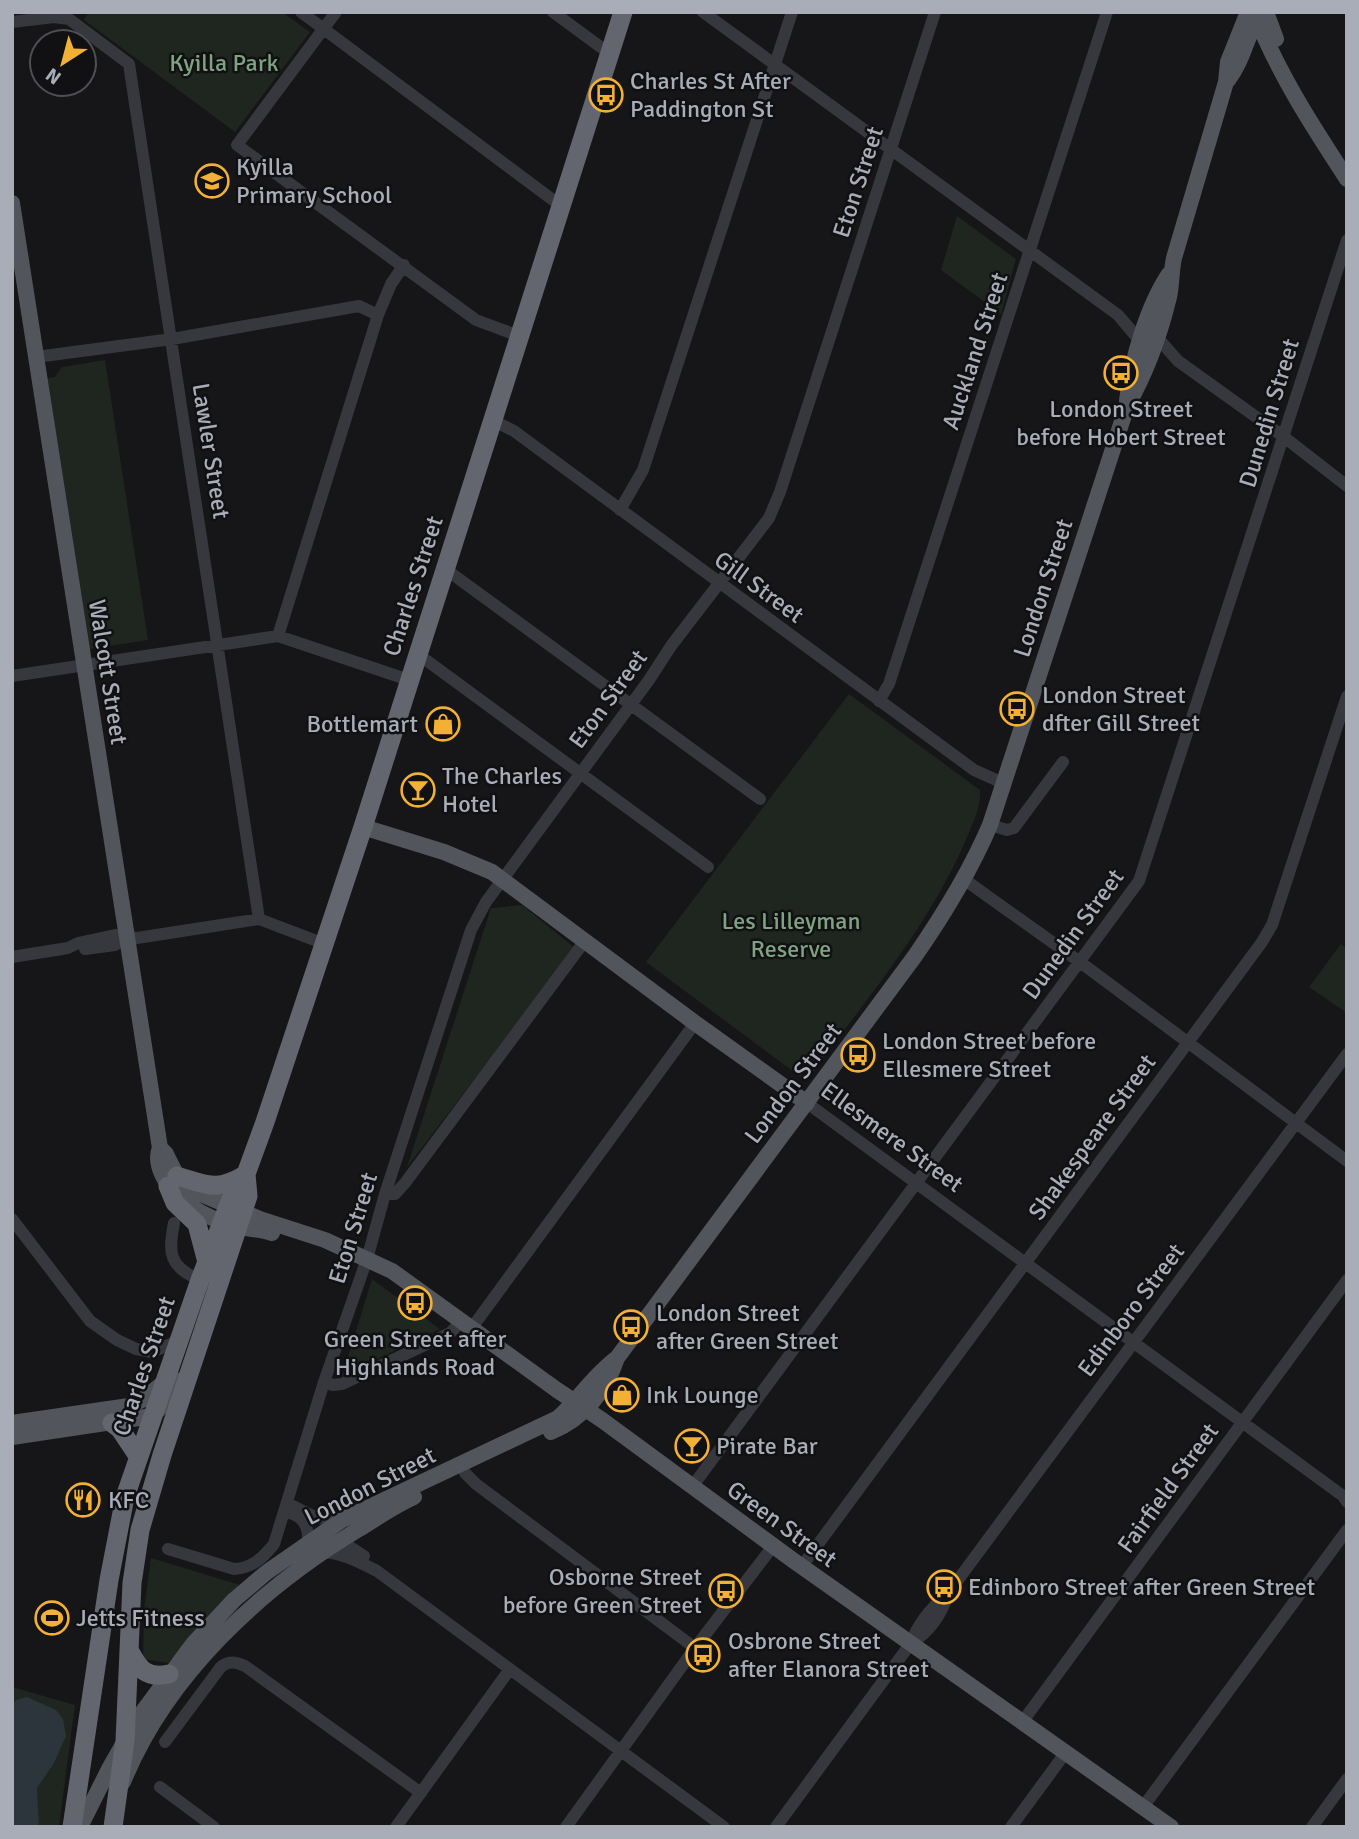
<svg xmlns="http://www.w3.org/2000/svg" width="1359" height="1839" viewBox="0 0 1359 1839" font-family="Signika,sans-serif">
<rect width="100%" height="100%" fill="#161618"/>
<!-- green -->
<path fill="#1e261f" d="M89 12H282L310 32 235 132 84 20Z
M957 216 1016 259 1001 314 941 270Z
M105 360 148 640 84 650 42 379 55 377 62 367Z
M849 694 980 790C981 807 974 820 968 835 930 926 864 1002 806 1081L646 962Z
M522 905 575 948 407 1167 491 908Z
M1341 944 1347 949V1013L1309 987Z
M372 1279 440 1329 342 1376Z
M151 1558 240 1585 168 1663 143 1659 144 1610Z
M12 1687 75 1705 59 1827H12Z"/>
<!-- water -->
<path fill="#2c353c" d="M27 1697 56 1710 63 1719 66 1736 54 1763 37 1788 39 1827H12V1705L16 1700Z"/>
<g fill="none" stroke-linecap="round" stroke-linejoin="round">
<!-- minor -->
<path stroke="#37383d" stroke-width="12" d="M301 12 561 206
M336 12 237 145 476 320 519 336
M553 12 610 54
M703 12 1118 315 1141 342
M12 22 54 17 69 19 129 64 259 919
M1156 336 1178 361 1284 437 1347 486
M36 357 172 339 359 306 378 315
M492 420 514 431 974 770 1003 783
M620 510 643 470 792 12
M444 568 760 799
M278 636 378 315 391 284 404 265
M416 657 426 660 708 867
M12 676 278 636 409 680
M879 701 889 684 1107 12
M990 825 1007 830 1014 828 1063 762
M965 880 1080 962 1347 1161
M85 949 115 945 127 936
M12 957 68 948 78 943 115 935 137 938 259 919 322 943
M807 1103 1343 1496 1347 1502
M385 1194H395L405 1183 584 942
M12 1219 90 1321 117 1340 136 1349 152 1352 178 1341
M174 1223C168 1253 169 1267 200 1280
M471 1329 695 1023
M324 1382 333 1385 342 1384 450 1333 461 1322
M462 1464 465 1473 476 1484 695 1648
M692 1487 1139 881 1347 240
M287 1503 317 1518 342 1520
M287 1512C303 1516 309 1526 308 1542
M333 1540 347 1545 364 1556
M168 1549 234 1569C252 1568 263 1558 274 1544L324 1382 367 1259 385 1194 471 930 486 902 649 680 671 646 769 518 780 492 935 12
M322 1552C343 1553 359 1562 377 1571L724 1827
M802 1566 1262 942 1272 925 1347 696
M911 1643C930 1632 942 1613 949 1592
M1023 1721 1347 1280
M165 1742 220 1668C228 1660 236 1662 245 1666L421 1793
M160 1787 214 1827
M1143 1807 1347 1530
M396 1827 510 1669
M566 1827 695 1648 773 1546
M776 1827 911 1643C918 1622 933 1606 949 1592L1347 1054
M1011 1827 1066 1752
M1312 1827 1347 1779"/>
<!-- major -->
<path stroke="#53555c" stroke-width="16" d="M1254 12C1278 73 1311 124 1347 179
M1266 12 1276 39
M1228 80C1243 61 1246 37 1259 16
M12 203 160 1148C156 1157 158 1165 162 1174 174 1201 206 1218 235 1226 247 1229 259 1229 272 1233
M1127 401C1131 362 1147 307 1169 274
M363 827 444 852 492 872 695 1023 807 1103
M160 1148 166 1154 177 1176 185 1185 203 1195 260 1219 325 1240 392 1271 557 1390 602 1420 794 1561 1171 1827
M12 1423 129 1406 144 1399 162 1384
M551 1432C584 1418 606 1391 617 1358
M12 1437 152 1416 175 1393 182 1380
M123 1782C167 1674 261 1588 359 1529 377 1518 394 1506 414 1497
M80 1827 109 1769 138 1718 193 1644 234 1600 267 1572 342 1520 558 1418C579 1399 593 1376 617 1358L915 956C944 914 970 872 990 825L1127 406C1146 373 1160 334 1169 297 1172 284 1171 271 1174 258L1226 82 1228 62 1248 12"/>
<!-- highway -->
<path stroke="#63666e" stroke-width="19" d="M177 1176C208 1185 216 1192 245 1175
M168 1186 175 1203 197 1224 207 1262
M112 1423 120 1429 138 1456
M129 1650C139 1669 146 1679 169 1674
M72 1827 109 1580 125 1497 200 1280 234 1191 246 1174 265 1122 363 827 623 12
M113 1827 125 1741 132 1583 140 1530 162 1455 248 1196 246 1174"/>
</g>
<!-- icons -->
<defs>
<symbol id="bus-ring" viewBox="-11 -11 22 22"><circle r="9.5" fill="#111113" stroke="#f2b134" stroke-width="1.5"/><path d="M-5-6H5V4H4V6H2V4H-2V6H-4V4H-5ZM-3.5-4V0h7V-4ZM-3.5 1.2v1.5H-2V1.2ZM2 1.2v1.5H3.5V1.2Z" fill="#f2b134"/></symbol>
<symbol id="school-ring" viewBox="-11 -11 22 22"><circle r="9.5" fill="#111113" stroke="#f2b134" stroke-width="1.5"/><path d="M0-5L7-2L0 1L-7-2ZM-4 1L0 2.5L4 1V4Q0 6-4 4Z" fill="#f2b134"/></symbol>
<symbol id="shop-ring" viewBox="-11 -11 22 22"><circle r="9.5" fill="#111113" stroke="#f2b134" stroke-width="1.5"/><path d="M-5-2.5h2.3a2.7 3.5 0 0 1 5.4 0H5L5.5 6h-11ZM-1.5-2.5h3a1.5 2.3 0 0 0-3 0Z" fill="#f2b134"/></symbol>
<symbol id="bar-ring" viewBox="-11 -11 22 22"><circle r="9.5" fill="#111113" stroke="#f2b134" stroke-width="1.5"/><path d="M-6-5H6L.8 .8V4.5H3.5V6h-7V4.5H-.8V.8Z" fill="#f2b134"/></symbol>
<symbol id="restaurant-ring" viewBox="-11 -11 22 22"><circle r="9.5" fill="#111113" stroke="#f2b134" stroke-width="1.5"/><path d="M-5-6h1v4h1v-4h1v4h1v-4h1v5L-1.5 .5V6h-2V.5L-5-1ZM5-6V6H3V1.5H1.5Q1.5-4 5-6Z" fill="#f2b134"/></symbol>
<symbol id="stadium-ring" viewBox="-11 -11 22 22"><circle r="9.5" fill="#111113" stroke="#f2b134" stroke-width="1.5"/><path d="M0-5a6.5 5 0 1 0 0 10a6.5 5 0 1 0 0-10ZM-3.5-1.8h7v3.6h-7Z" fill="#f2b134"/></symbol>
</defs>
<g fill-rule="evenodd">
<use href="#bus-ring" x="587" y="76" width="38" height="38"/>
<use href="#school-ring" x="193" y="162" width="38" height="38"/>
<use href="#bus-ring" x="1102" y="354" width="38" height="38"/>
<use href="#bus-ring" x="998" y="690" width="38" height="38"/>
<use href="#shop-ring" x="424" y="705" width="38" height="38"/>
<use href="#bar-ring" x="399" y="771" width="38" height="38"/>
<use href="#bus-ring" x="839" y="1036" width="38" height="38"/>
<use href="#bus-ring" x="396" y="1284" width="38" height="38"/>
<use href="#bus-ring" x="612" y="1308" width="38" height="38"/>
<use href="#shop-ring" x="603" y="1376" width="38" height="38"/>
<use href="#bar-ring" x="673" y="1427" width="38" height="38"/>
<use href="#restaurant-ring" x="64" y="1481" width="38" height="38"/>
<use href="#bus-ring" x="925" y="1568" width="38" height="38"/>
<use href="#bus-ring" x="707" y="1572" width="38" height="38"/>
<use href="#stadium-ring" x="33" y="1599" width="38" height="38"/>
<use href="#bus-ring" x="684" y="1636" width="38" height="38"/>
</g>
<g text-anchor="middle" stroke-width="5" stroke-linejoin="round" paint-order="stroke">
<!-- park labels -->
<g font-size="24" fill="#7fa381" stroke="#111113">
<text x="224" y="71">Kyilla Park</text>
<text x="791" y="929">Les Lilleyman<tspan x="791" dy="28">Reserve</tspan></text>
</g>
<!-- poi labels -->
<g font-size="24" fill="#a8adb8" stroke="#111113" text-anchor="start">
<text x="630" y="89">Charles St After<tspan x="630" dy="28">Paddington St</tspan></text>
<text x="236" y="175">Kyilla<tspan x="236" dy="28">Primary School</tspan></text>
<text x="1121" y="417" text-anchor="middle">London Street<tspan x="1121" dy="28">before Hobert Street</tspan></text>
<text x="1042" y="703">London Street<tspan x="1042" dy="28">dfter Gill Street</tspan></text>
<text x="418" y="732" text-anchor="end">Bottlemart</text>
<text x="442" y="784">The Charles<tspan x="442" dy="28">Hotel</tspan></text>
<text x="882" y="1049">London Street before<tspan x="882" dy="28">Ellesmere Street</tspan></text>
<text x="656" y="1321">London Street<tspan x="656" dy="28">after Green Street</tspan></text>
<text x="415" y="1347" text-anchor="middle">Green Street after<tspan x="415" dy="28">Highlands Road</tspan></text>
<text x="646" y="1403">Ink Lounge</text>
<text x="716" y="1454">Pirate Bar</text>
<text x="108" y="1508">KFC</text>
<text x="702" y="1585" text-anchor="end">Osborne Street<tspan x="702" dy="28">before Green Street</tspan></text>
<text x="968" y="1595">Edinboro Street after Green Street</text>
<text x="76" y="1626">Jetts Fitness</text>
<text x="728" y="1649">Osbrone Street<tspan x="728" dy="28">after Elanora Street</tspan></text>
</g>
<!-- street labels -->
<g font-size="24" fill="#a8adb8" stroke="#111113">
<text transform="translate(858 182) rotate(-72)" y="8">Eton Street</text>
<text transform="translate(975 351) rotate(-72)" y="8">Auckland Street</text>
<text transform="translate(1269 413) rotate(-73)" y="8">Dunedin Street</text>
<text transform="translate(211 451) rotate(81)" y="8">Lawler Street</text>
<text transform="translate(413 586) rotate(-72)" y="8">Charles Street</text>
<text transform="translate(759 587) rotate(36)" y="8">Gill Street</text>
<text transform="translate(1043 588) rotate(-72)" y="8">London Street</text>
<text transform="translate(108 672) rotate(81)" y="8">Walcott Street</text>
<text transform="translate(608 699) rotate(-54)" y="8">Eton Street</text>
<text transform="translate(1073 934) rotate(-54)" y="8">Dunedin Street</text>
<text transform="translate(793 1083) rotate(-53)" y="8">London Street</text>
<text transform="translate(892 1137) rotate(36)" y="8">Ellesmere Street</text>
<text transform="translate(1092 1137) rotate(-54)" y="8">Shakespeare Street</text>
<text transform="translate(353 1228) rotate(-73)" y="8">Eton Street</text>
<text transform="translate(1131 1310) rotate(-53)" y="8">Edinboro Street</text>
<text transform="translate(144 1366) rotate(-71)" y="8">Charles Street</text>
<text transform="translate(370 1486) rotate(-27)" y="8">London Street</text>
<text transform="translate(1168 1488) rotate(-54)" y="8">Fairfield Street</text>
<text transform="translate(782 1524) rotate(36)" y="8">Green Street</text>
</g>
</g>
<!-- border -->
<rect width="1359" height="1839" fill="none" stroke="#a8adb8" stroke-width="28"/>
<!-- north arrow -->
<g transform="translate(63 63) rotate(216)"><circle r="33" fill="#111113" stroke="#4d4f55" stroke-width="2"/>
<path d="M0-5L12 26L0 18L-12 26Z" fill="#f2b134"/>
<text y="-10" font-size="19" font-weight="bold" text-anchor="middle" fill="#a8adb8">N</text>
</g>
</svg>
